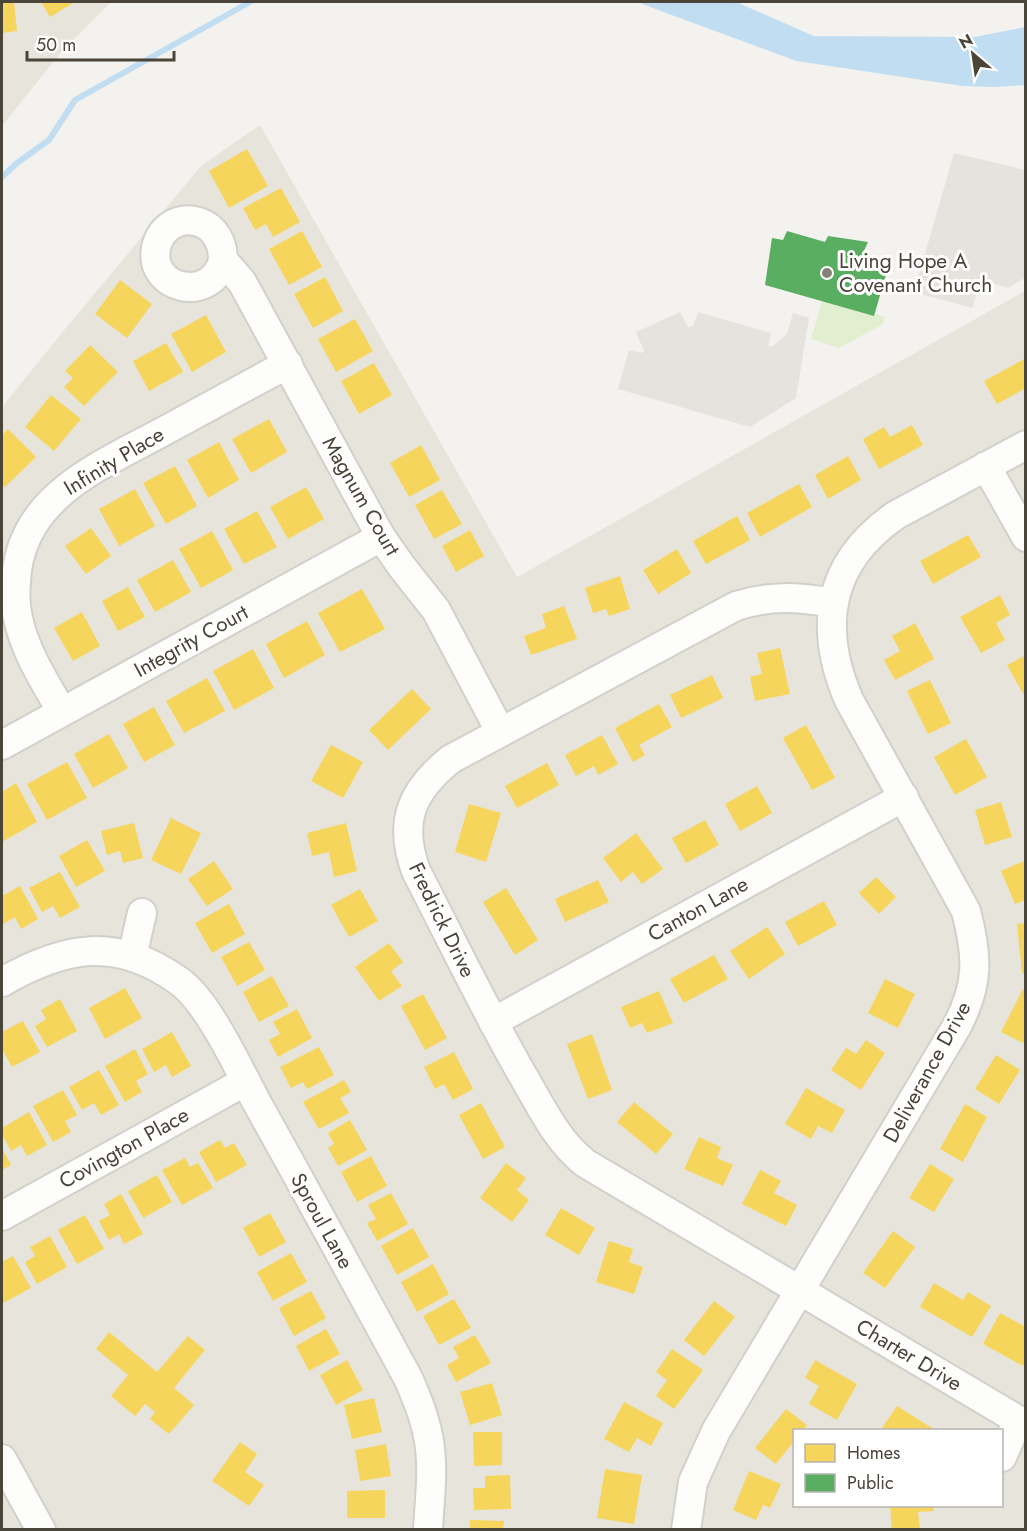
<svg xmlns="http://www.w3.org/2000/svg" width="1027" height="1531" viewBox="0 0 1027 1531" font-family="Jost,sans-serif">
<rect width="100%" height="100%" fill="#f4f2ee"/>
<!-- residential -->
<path fill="#e7e4dc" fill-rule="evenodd" d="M2 2H111L62 51 2 126Z
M260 125 517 577 1025 291V1529H2V407L65 329 201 166ZM794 1430H1002V1506H794Z"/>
<!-- green -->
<path fill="#e1eecf" d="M822 301 885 317 883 324 839 348 811 339Z"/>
<!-- parking -->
<path fill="#e6e3df" d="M954 153 1025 170V278L1008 288 981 280 972 308 914 292Z
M680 312 688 327 693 326 698 312 771 333 768 347 774 345 787 334 793 313 809 318 796 398 750 427 618 389 629 350 641 353 644 351 636 332Z"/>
<!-- water -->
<path fill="#c0ddf1" d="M645 2H729L813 39 975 40 1025 30V82L995 84 963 83 797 58Z"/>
<!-- homes -->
<path fill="#f6d55c" d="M2 2H14L17 31 2 33Z
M41 2H75L50 17Z
M247 149 268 186 229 208 209 171Z
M281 188 300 222 273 237 266 224 255 230 243 208Z
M302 231 322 267 289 285 269 249Z
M325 277 343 311 313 328 294 294Z
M120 280 152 304 127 338 95 314Z
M206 315 226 352 192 372 171 334Z
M355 319 373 351 336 372 318 339Z
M166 343 183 372 149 391 133 361Z
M90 345 118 372 84 406 64 387 73 378 65 371Z
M1026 358V388L997 404 984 381Z
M374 363 392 395 359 414 341 381Z
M51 395 81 419 54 451 25 427Z
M269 419 287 452 251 473 232 439Z
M912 425 923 445 879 469 863 439 884 427 890 437Z
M8 429 36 457 5 487 2 484V435Z
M219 442 239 480 208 498 187 460Z
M421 445 440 480 409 497 390 463Z
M848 456 861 480 828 499 815 475Z
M175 466 197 506 166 524 143 483Z
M799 484 812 507 760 537 747 513Z
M306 487 324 519 288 539 270 507Z
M135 489 155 526 119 546 99 509Z
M442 490 462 524 434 539 415 505Z
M257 511 277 547 244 564 224 529Z
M737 516 750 540 706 564 693 541Z
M91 528 111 556 86 574 65 546Z
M470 530 484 556 456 572 442 546Z
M212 531 233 570 201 588 179 549Z
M968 535 981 557 933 584 920 561Z
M677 549 691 573 658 594 643 570Z
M173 560 191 592 155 612 137 580Z
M620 576 630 609 609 616 606 609 593 613 585 588Z
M128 587 145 617 118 631 102 601Z
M362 589 385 629 340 652 318 613Z
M1000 595 1010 615 996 623 1005 640 981 653 960 617Z
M564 606 577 639 531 655 524 636 546 628 542 614Z
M82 612 100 646 73 661 54 628Z
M307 621 325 655 284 678 266 644Z
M915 623 934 659 895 680 884 660 900 651 892 636Z
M780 648 790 694 755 701 750 677 762 674 757 653Z
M253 649 274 688 234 710 213 671Z
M1026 655V699L1007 665Z
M712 675 723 698 681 718 670 695Z
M207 678 225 711 184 733 166 701Z
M930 680 951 723 928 734 907 691Z
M412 689 431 709 388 750 369 730Z
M659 704 672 727 639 745 645 755 633 762 615 728Z
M154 707 175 745 144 762 123 724Z
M806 725 835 778 812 790 783 738Z
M109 734 128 768 93 788 74 754Z
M602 735 618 764 598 775 594 766 576 776 565 755Z
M966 739 987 777 955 795 934 757Z
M331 745 363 762 343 798 311 781Z
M67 762 87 798 47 820 27 784Z
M547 763 559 785 517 808 505 786Z
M16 783 37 822 2 842V792Z
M757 786 772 813 740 831 725 804Z
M1001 802 1012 837 985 845 975 810Z
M469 804 501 813 486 862 455 852Z
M171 818 201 833 181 874 151 860Z
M705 820 719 845 686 863 672 838Z
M134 823 143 858 123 863 120 851 107 855 101 831Z
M346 823 357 871 334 877 329 852 312 856 307 833Z
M636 833 663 869 642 884 633 872 621 882 603 858Z
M87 840 105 871 76 887 59 856Z
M1026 860V900L1015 904 1001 871Z
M214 861 233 889 207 906 188 879Z
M60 872 80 907 60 918 53 906 42 912 29 888Z
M876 877 896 897 879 914 859 893Z
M598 880 609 902 565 922 555 899Z
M20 886 38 919 21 929 15 917 3 924 2 922V896Z
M506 888 538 940 515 955 483 902Z
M360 889 378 921 349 937 331 905Z
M824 901 837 925 798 946 785 922Z
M229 904 245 934 212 953 195 923Z
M1026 923V973H1022L1017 924Z
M767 927 785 954 749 979 730 951Z
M249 942 265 970 237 986 221 957Z
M389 943 403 962 391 971 402 986 379 1001 355 967Z
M714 955 728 979 684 1003 670 979Z
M272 976 289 1006 259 1022 243 992Z
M885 979 915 994 898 1028 868 1013Z
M125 988 142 1018 105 1039 89 1008Z
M1023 989 1026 990V1038L1023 1043 1001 1032Z
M659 991 673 1023 647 1033 642 1023 630 1028 621 1007Z
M423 994 447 1038 425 1050 401 1006Z
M60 999 77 1031 47 1047 35 1026 46 1019 41 1010Z
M297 1009 312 1038 278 1057 269 1040 280 1034 273 1022Z
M23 1021 40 1052 12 1067 2 1049V1032Z
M172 1032 191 1066 172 1077 166 1065 154 1072 142 1049Z
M592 1034 612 1090 588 1099 567 1044Z
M866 1040 885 1053 861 1090 831 1070 846 1048 856 1054Z
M319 1047 334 1075 307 1089 303 1082 291 1088 280 1067Z
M135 1049 148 1074 136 1081 142 1092 125 1102 105 1066Z
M454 1052 473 1089 453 1100 444 1084 435 1089 424 1067Z
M996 1055 1020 1070 999 1104 975 1089Z
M99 1070 119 1105 101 1115 94 1103 82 1110 69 1087Z
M344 1080 351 1092 340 1098 349 1113 319 1129 303 1102Z
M806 1088 845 1110 832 1133 818 1126 811 1139 785 1124Z
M63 1090 77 1115 65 1121 71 1132 53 1142 33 1106Z
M634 1102 673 1134 656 1154 617 1122Z
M481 1103 505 1147 483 1159 459 1115Z
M965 1104 987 1117 963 1162 940 1149Z
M29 1112 47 1145 27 1156 21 1145 11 1151 2 1134V1128Z
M350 1120 367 1150 338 1166 328 1148 334 1144 328 1133Z
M699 1137 721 1147 717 1158 733 1165 723 1186 684 1169Z
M220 1140 225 1148 234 1143 247 1165 216 1182 199 1152Z
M2 1148 11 1165 2 1170Z
M371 1156 387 1186 357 1202 341 1172Z
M185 1158 190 1167 198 1163 213 1188 182 1205 162 1170Z
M506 1163 526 1178 517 1190 529 1200 512 1222 480 1198Z
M930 1164 954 1179 934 1212 909 1198Z
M760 1170 781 1181 774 1193 797 1205 786 1226 742 1204Z
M157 1175 172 1202 143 1218 128 1191Z
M391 1193 408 1224 377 1241 367 1223 376 1219 368 1205Z
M121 1194 143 1234 124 1244 119 1234 109 1240 99 1221 110 1215 104 1204Z
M561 1208 595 1228 579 1255 545 1235Z
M270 1213 286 1242 259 1257 243 1228Z
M85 1215 104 1249 77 1264 58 1230Z
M413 1228 429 1257 397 1275 381 1246Z
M893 1231 915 1247 885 1288 863 1273Z
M50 1236 67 1267 37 1284 25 1262 35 1256 30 1247Z
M609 1241 633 1249 629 1262 643 1267 634 1294 596 1282Z
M291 1253 307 1282 273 1301 257 1272Z
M13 1256 31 1288 3 1303 2 1262Z
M433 1264 449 1294 417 1312 401 1282Z
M934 1283 963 1300 968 1292 991 1306 972 1337 920 1307Z
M311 1291 326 1318 294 1336 279 1308Z
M454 1299 471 1328 439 1345 423 1316Z
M714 1301 735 1317 704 1356 684 1340Z
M1000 1313 1026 1327V1361L1023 1366 983 1344Z
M326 1329 340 1354 309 1371 296 1346Z
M109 1332 157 1372 188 1336 205 1350 174 1388 194 1405 169 1434 150 1419 155 1412 145 1404 135 1416 111 1396 128 1375 96 1349Z
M475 1335 491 1363 456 1382 447 1365 459 1358 453 1347Z
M672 1349 703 1370 674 1409 656 1396 667 1380 656 1372Z
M347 1360 363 1390 336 1405 320 1375Z
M815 1360 857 1384 837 1420 809 1404 819 1386 805 1378Z
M492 1383 502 1415 470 1425 460 1392Z
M374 1398 382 1432 352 1439 344 1405Z
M624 1402 663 1423 651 1446 637 1438 629 1452 604 1439Z
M897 1406 935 1430H886L882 1428Z
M786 1409 807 1425 803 1430H794V1441L776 1464 755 1448Z
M473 1432H502V1465L474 1466Z
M240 1442 257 1454 245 1472 264 1485 249 1506 212 1481Z
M386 1444 391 1476 360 1481 355 1450Z
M605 1469 642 1475 634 1524 597 1518Z
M749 1471 781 1484 770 1508 763 1505 756 1520 733 1510Z
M510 1475 511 1509 474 1510 473 1488H485V1476Z
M385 1490V1518H347V1491Z
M890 1506H933L934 1511 918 1512 920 1530H892Z
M470 1520 504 1521 503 1530H470Z"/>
<!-- public -->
<path fill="#5aae61" d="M787 231 825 242 828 236 868 242 863 253 890 261 874 316 765 285 772 238 783 240Z"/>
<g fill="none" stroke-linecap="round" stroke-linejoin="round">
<!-- stream -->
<path stroke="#c0ddf1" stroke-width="6" d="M645 2 797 58 963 83 995 84 1026 82
M729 2 813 39 975 40 1026 30
M2 177 17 163 49 140 75 100 250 2"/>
<defs>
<path id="minor" d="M223 260C223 212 165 207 156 248 148 290 212 304 223 260L242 282 381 537 402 567 436 610 500 731
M986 466 1026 537
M833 603C799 597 770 595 736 606L451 759C411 791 398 822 416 871 451 939 484 1008 522 1074 541 1106 556 1140 585 1163L1018 1420 1026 1422
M62 712C45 682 25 652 18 618 15 606 15 594 16 582 19 497 100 466 164 431 205 409 246 386 288 364
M2 745 381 537
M132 957 142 913
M2 982C65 946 116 936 179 981 208 1001 240 1071 257 1103 308 1194 358 1286 408 1378 420 1405 431 1433 431 1464 432 1485 429 1508 428 1530
M493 1022 904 797
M2 1216 246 1081
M1002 1457 1018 1420
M2 1459 41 1530
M686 1530 693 1482 716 1431 957 1026C979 984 978 957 966 911L849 700C817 626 828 562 896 515L1026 445"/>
</defs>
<!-- minor casing -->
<use href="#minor" stroke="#d2d0cb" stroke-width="32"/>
<!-- minor -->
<use href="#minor" stroke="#fdfdfc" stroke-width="28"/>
</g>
<!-- markers -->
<circle fill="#868178" stroke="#fff" stroke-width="2" cx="827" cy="273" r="6"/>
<g text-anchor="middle" stroke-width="6" stroke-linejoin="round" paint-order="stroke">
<!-- poi labels -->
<g font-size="21" fill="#4b4439" stroke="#fff" text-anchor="start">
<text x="839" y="268">Living Hope A<tspan x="839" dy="24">Covenant Church</tspan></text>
</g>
<!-- street labels -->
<g font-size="21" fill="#4b4439" stroke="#fff">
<text transform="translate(114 461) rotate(-31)" y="7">Infinity Place</text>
<text transform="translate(361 496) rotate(60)" y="7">Magnum Court</text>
<text transform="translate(191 641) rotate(-29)" y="7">Integrity Court</text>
<text transform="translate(698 909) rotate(-29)" y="7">Canton Lane</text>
<text transform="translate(442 920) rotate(64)" y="7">Fredrick Drive</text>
<text transform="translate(927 1072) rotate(-61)" y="7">Deliverance Drive</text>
<text transform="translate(124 1148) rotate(-29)" y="7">Covington Place</text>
<text transform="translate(322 1221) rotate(61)" y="7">Sproul Lane</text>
<text transform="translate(909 1355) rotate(31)" y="7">Charter Drive</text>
</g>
</g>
<!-- border -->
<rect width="1027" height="1531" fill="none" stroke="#4b4439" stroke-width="6"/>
<!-- legend -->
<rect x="793" y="1429" width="210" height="78" fill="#ffffff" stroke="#b7b4b0" stroke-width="1.5"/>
<rect x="805" y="1444" width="30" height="18" fill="#f6d55c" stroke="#b7b4b0" stroke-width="1.5"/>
<text x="847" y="1459" font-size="18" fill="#4b4439">Homes</text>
<rect x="805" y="1474" width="30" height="18" fill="#5aae61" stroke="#b7b4b0" stroke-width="1.5"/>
<text x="847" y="1489" font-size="18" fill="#4b4439">Public</text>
<!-- north arrow -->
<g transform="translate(973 54) rotate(331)" stroke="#ffffff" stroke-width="4.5" paint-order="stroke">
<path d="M0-4.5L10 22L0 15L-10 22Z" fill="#4b4439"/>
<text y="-9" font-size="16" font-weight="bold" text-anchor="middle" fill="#4b4439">N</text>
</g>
<!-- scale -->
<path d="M27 51v9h147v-9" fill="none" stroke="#4b4439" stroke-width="3"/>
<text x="36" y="51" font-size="18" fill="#4b4439" stroke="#ffffff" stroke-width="4.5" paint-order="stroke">50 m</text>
</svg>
